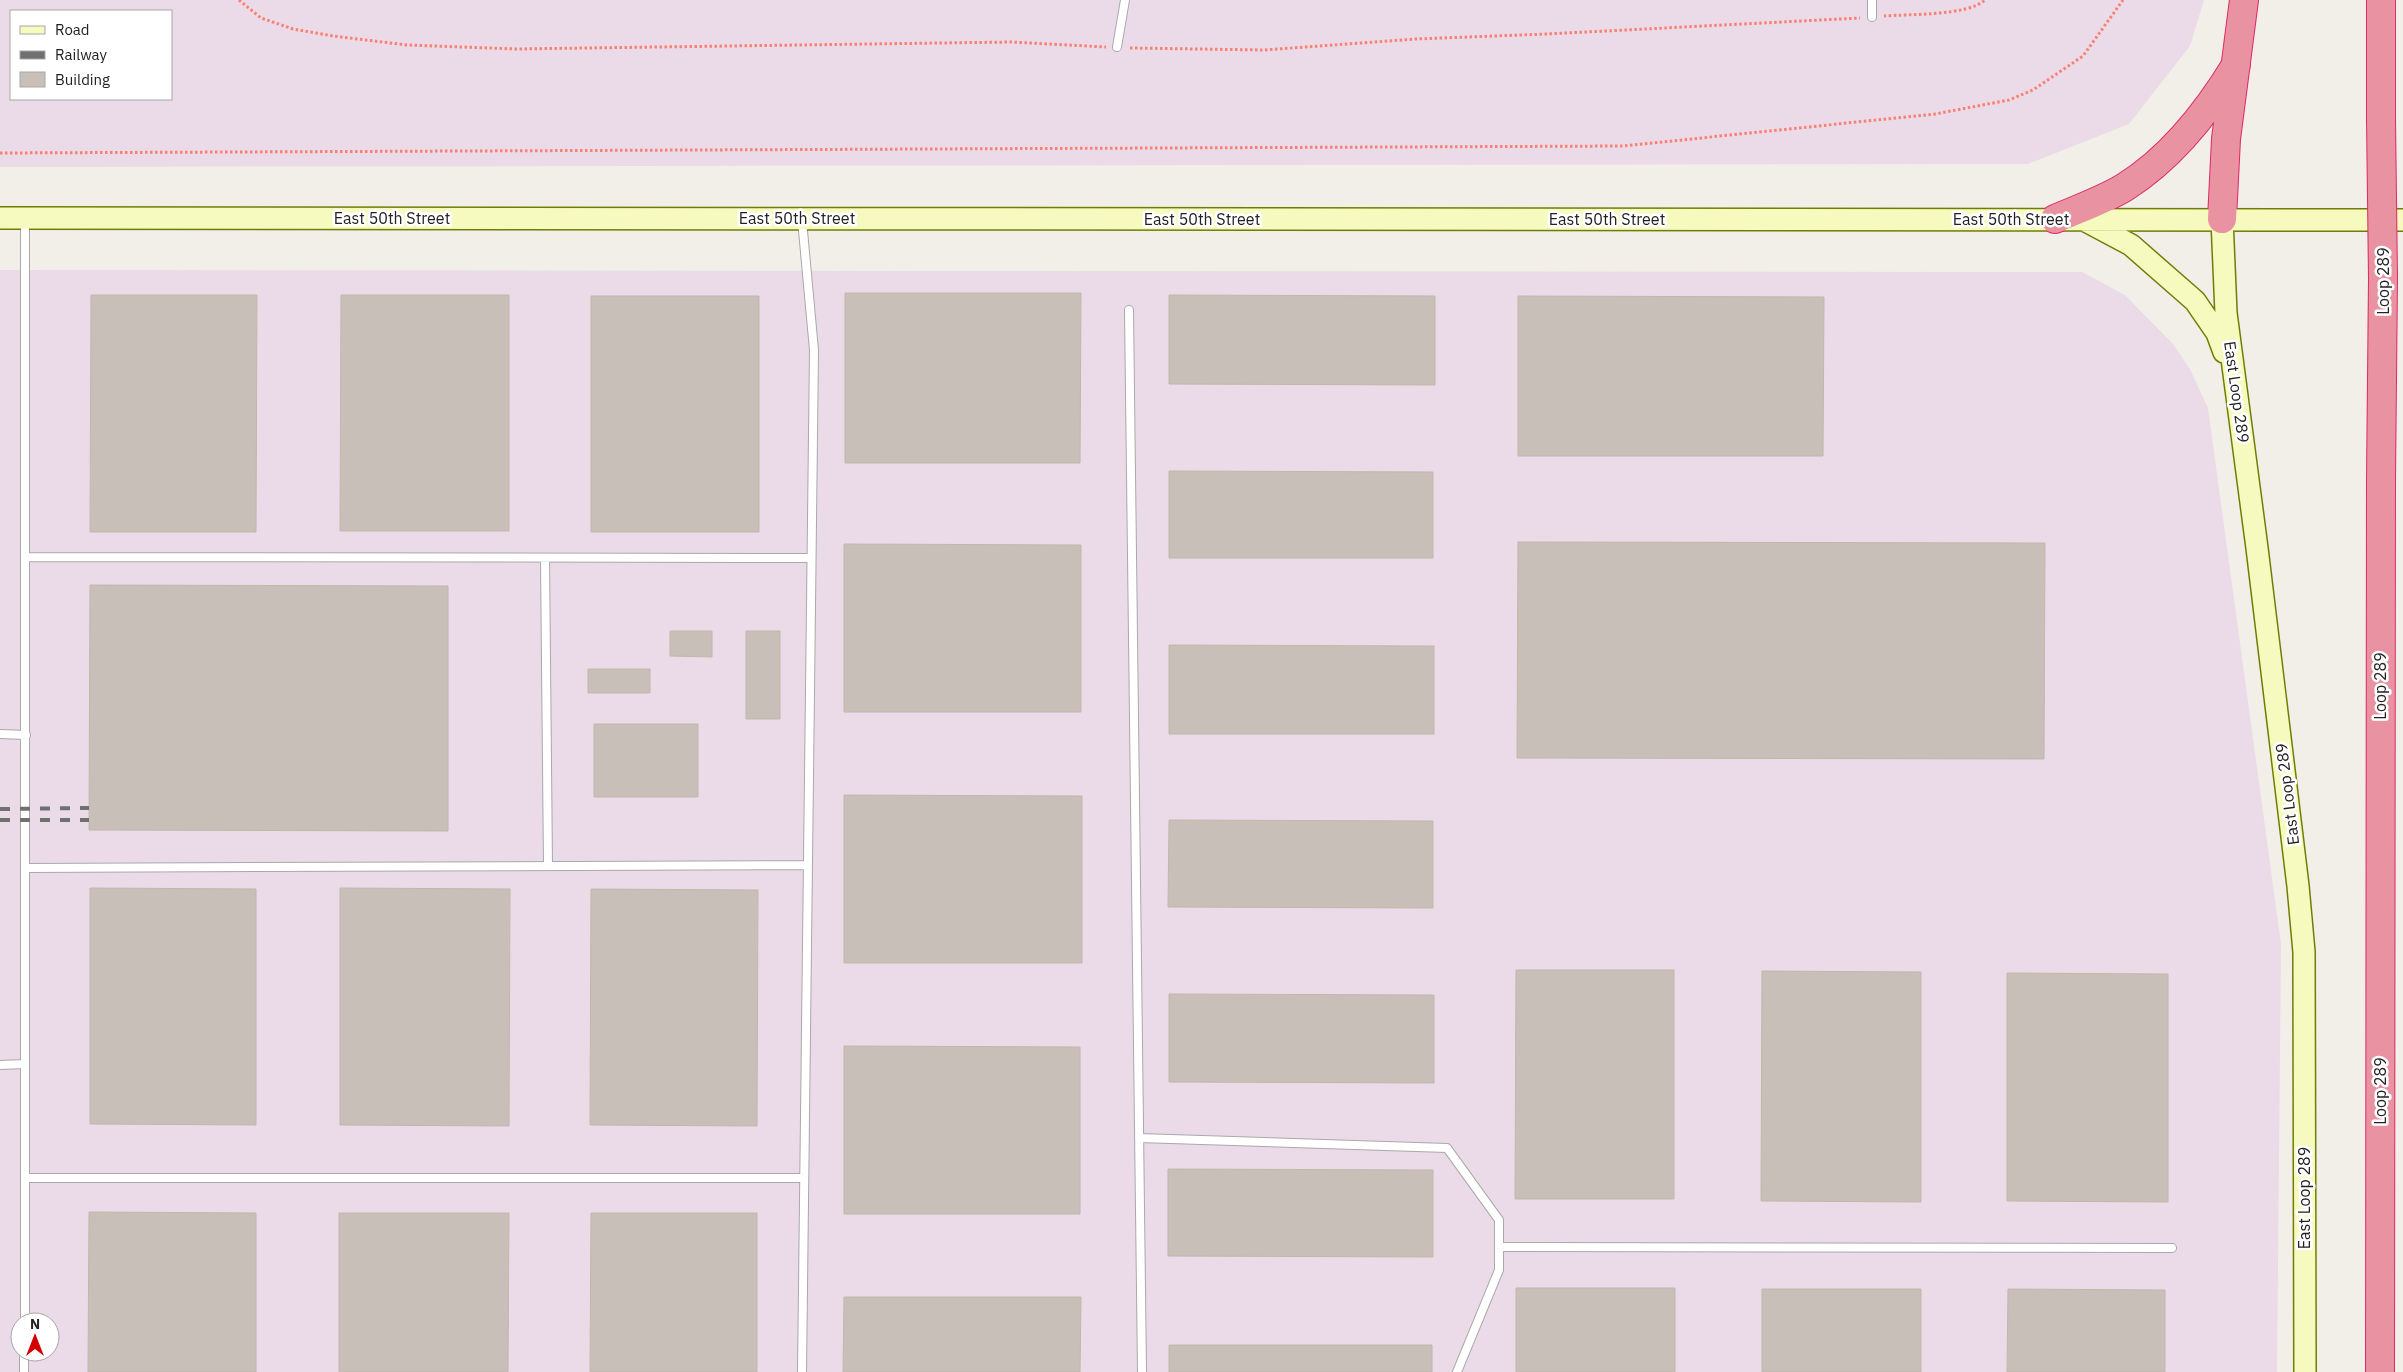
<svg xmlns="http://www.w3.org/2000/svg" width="2403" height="1372" viewBox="0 0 2403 1372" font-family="'IBM Plex Sans',sans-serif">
<rect width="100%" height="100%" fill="#f2efe9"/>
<!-- industrial -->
<path fill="#ebdbe8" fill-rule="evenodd" d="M0 0H2204L2190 46 2129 124 2028 164 0 167ZM11 11H171V99H11Z
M0 270 2082 272 2125 295 2173 344 2190 369 2208 408 2281 944 2277 1372H0ZM20 1322H50V1352H20Z"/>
<!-- building -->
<path fill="#c7bfb8" stroke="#c4b6ab" d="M845 293H1081L1080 463H845Z
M91 295H257L256 532H90Z
M341 295H509V531H340Z
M1169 295 1435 296V385L1169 384Z
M591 296H759V532H591Z
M1518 296 1824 297 1823 456H1518Z
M1169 471 1433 472V558H1169Z
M1518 542 2045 543 2044 759 1517 758Z
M844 544 1081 545V712H844Z
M90 585 448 586V831L89 830Z
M670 631H712V657L670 656Z
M746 631H780V719H746Z
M1169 645 1434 646V734H1169Z
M588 669H650V693H588Z
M594 724H698V797H594Z
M844 795 1082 796V963H844Z
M1169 820 1433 821V908L1168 907Z
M90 888 256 889V1125L90 1124Z
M340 888 510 889 509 1126 340 1125Z
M591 889 758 890 757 1126 590 1125Z
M1516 970H1674V1199H1515Z
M1762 971 1921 972V1202L1761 1201Z
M2007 973 2168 974V1202L2007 1201Z
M1169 994 1434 995V1083L1169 1082Z
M844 1046 1080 1047V1214H844Z
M1168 1169 1433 1170V1257L1168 1256Z
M89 1212 256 1213V1372H88Z
M339 1213H509L508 1372H339Z
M591 1213H757V1372H590Z
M1516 1288H1675V1372H1516Z
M1762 1289H1921V1372H1762Z
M2008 1289 2165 1290V1372H2007Z
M844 1297H1081L1080 1372H843Z
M1169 1345H1432V1372H1169Z"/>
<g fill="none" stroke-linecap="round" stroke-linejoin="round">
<defs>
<path id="lane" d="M1872 0V17
M1117 47 1125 0
M802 220 814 350 802 1372
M1129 310 1142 1372
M25 557 811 558
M545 558 548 866
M0 734 26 735
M26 868 807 865
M0 1065 25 1064
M1139 1138 1447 1148 1499 1220V1270L1457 1372
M25 1178H804
M1499 1247 2172 1248
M25 1322V220
M24 1372V1352"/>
<path id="secondary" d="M0 218 2403 220
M2222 219 2226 313 2257 548 2298 886 2304 952 2305 1372
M2084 220 2131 245 2195 301 2217 333 2224 352"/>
<path id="highway" d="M2381 119V0
M2055 219C2078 209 2104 200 2125 187 2171 158 2208 111 2236 65
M2222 219 2226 139 2244 0
M2380 1372 2381 479 2383 278"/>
</defs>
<!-- lane casing -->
<use href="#lane" stroke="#a9a9a9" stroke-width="10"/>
<!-- secondary casing -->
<use href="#secondary" stroke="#707d05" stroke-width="24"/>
<!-- highway casing -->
<use href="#highway" stroke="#dc2a67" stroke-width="30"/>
<!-- path -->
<path stroke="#fa8072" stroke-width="3" stroke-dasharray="2.5 2.5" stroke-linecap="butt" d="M239 0 261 18 293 29 333 36 407 45 517 49 1011 42 1106 47
M1884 16C1909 14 1967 16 1985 0
M1130 48 1264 50 1416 39 1547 34 1860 18
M0 153 1623 146 1935 114 2009 100 2033 90 2083 56 2123 0"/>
<!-- lane -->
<use href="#lane" stroke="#fff" stroke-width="8"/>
<!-- secondary -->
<use href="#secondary" stroke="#f7fabf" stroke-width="21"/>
<!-- highway -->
<use href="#highway" stroke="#e892a2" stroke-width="28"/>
<!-- rail -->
<path stroke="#707070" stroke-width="4" stroke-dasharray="10 10" stroke-linecap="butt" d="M0 809 89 808
M0 820H89"/>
<defs>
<path id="highway-bridge" d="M2381 119 2383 278"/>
</defs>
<!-- highway-bridge casing -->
<use href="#highway-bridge" stroke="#dc2a67" stroke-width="30" stroke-linecap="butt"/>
<!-- highway-bridge -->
<use href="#highway-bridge" stroke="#e892a2" stroke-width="28"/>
</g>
<g text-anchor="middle" stroke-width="5" stroke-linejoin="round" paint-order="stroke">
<!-- street labels -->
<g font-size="16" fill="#222" stroke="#fff">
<text x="392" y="224">East 50th Street</text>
<text x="797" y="224">East 50th Street</text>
<text x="1202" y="225">East 50th Street</text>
<text x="1607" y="225">East 50th Street</text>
<text x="2011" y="225">East 50th Street</text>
<text transform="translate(2383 281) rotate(-90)" y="6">Loop 289</text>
<text transform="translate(2237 392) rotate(82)" y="6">East Loop 289</text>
<text transform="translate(2380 686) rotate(-90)" y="6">Loop 289</text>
<text transform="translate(2287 794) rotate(-97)" y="6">East Loop 289</text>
<text transform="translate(2380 1091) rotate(-90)" y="6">Loop 289</text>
<text transform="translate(2304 1198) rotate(-90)" y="6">East Loop 289</text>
</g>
</g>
<!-- legend -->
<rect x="10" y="10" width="162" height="90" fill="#ffffff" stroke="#a7a7a7"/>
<rect x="20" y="26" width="25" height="8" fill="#f7fabf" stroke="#a7a7a7"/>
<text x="55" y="35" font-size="15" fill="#222222">Road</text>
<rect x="20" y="51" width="25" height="8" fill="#707070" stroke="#a7a7a7"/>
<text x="55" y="60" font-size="15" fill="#222222">Railway</text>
<rect x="20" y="72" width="25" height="15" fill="#c7bfb8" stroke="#a7a7a7"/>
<text x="55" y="85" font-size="15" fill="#222222">Building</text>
<!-- north arrow -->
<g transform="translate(35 1337)"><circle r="24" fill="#ffffff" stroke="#a7a7a7"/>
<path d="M0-4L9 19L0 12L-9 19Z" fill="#d40000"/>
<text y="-8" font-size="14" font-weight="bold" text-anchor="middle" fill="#222222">N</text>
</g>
</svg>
